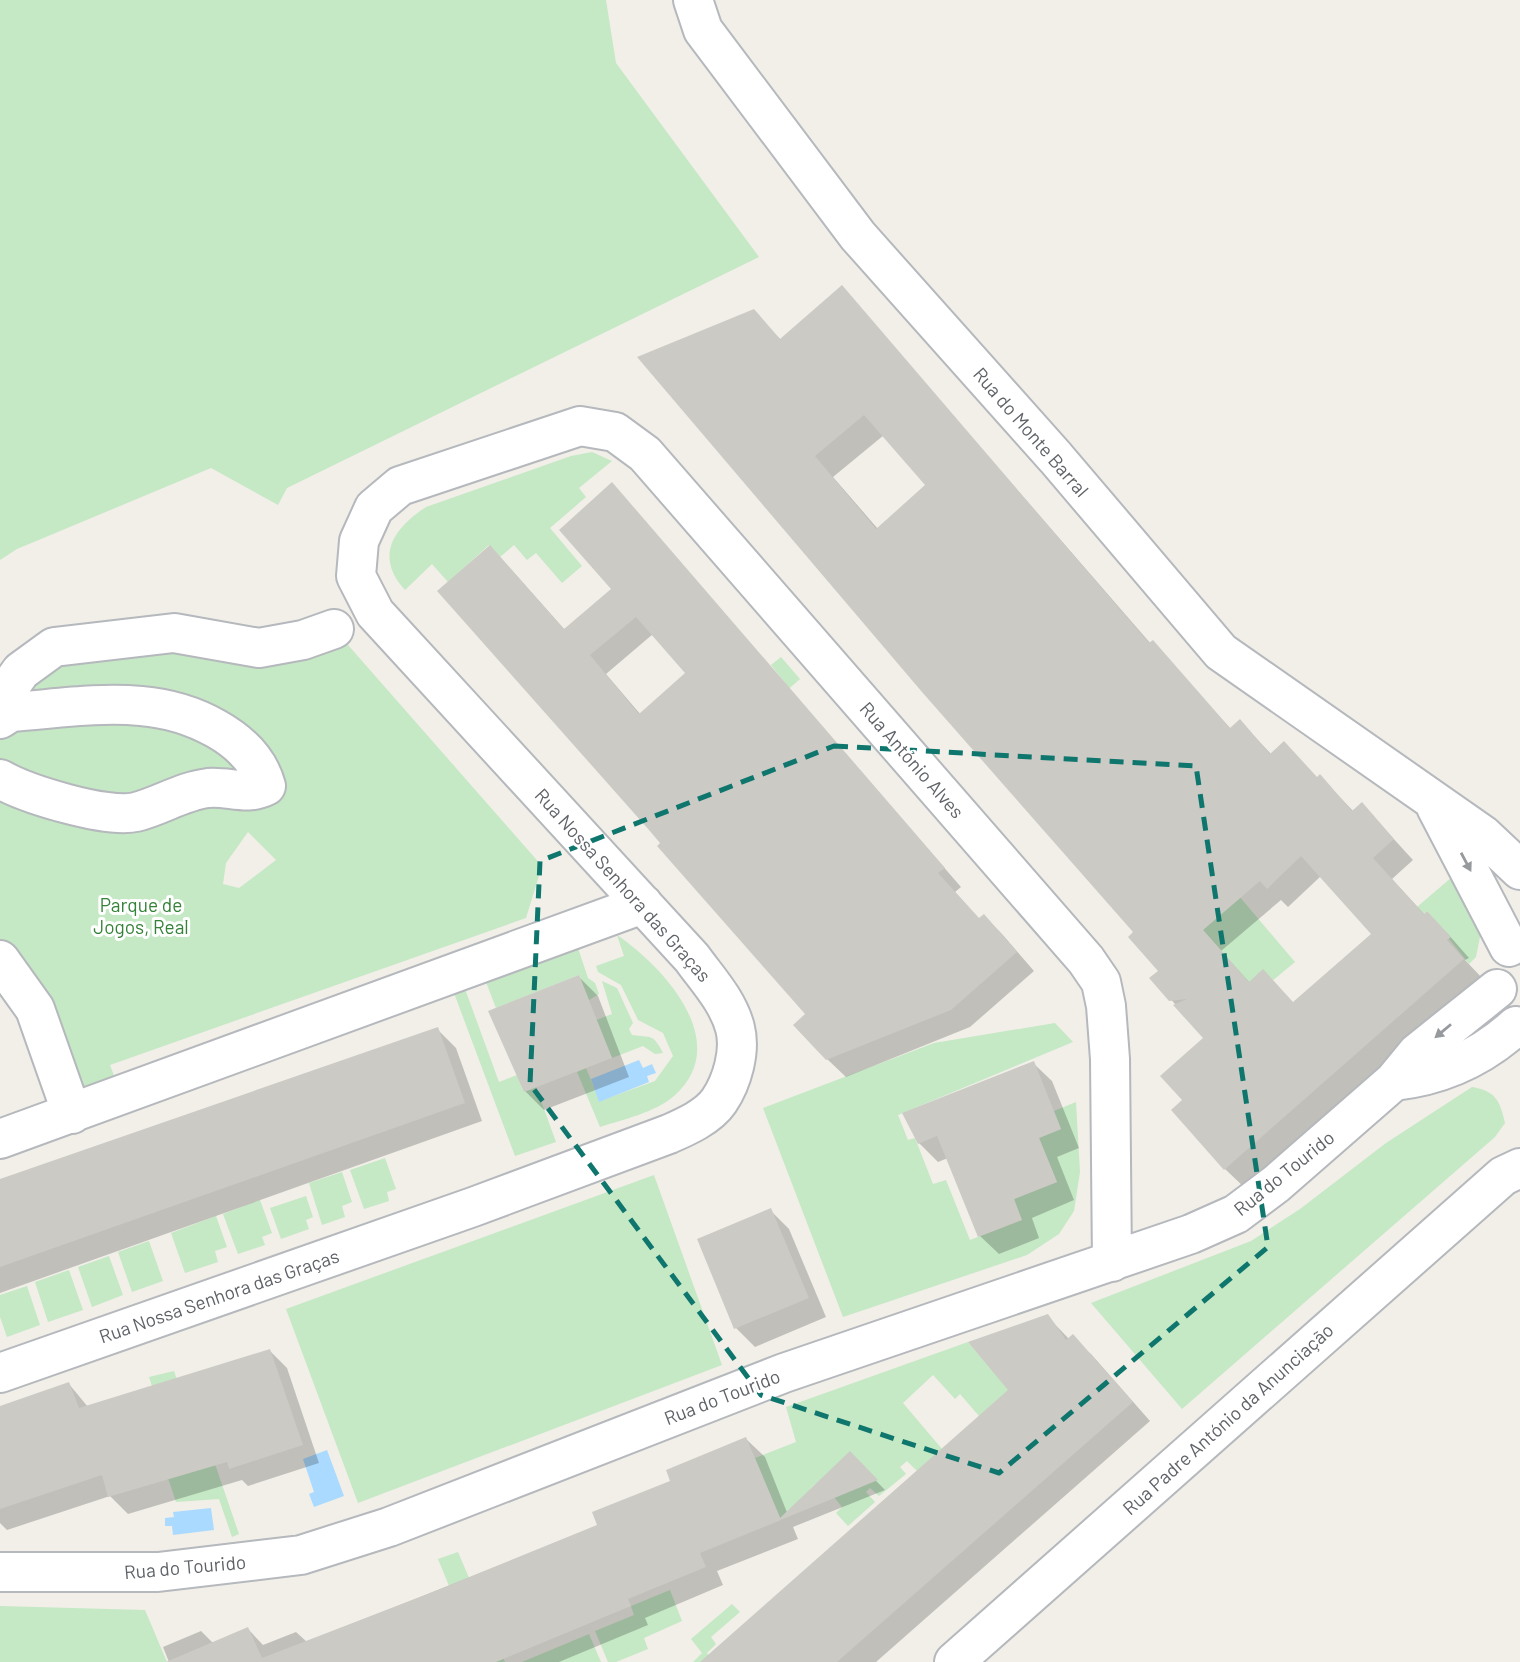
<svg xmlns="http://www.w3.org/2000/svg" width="1520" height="1662" viewBox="0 0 1520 1662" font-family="Barlow,sans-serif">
<rect width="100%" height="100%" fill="#f1efe8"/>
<!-- green -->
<path fill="#c5e8c5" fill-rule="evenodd" d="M0 0H606L616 63 759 257 287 488 278 505 211 468 17 549 0 560Z
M592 452 612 461 579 488 586 497 550 528 582 566 562 583 536 553 527 560 514 545 500 557 489 545 448 582 432 564 405 590C374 556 394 528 426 507L571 456Z
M334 629 542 866 526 918 110 1065 116 1081 64 1095 0 960V698L54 647ZM248 832 276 860 239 888 223 884 226 863Z
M781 657 800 679 710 758 736 728 786 684 771 665Z
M1452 877 1481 932 1476 957 1469 964 1427 911 1424 914 1417 907Z
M1239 896 1295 962 1231 1015 1206 987 1232 963 1203 930Z
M617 935C664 967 734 1043 674 1096 654 1113 624 1119 600 1127L577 1072 586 1068 600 1101 655 1081 673 1056 663 1033 638 1020 621 985 598 972 596 966 624 956Z
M578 948 588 978 595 983 599 994 589 1000 579 975 496 1008 486 982Z
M602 981 617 988 633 1023 629 1029 632 1035C651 1038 653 1033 663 1053L655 1054 643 1046 612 1058 596 1020 612 1014Z
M465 989 499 1082 517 1075 524 1092 536 1087 556 1142 515 1156 454 993Z
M1055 1023 1073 1042 898 1115 908 1140 915 1138 933 1184 946 1180 970 1240 1021 1220 1014 1199 1057 1182 1039 1138 1061 1129 1054 1111 1076 1102 1080 1172 1074 1211 1059 1234 1027 1255 843 1317 763 1108 934 1043Z
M1472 1087C1495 1091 1500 1100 1505 1123L1495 1137 1182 1409 1091 1303 1251 1241 1300 1209 1386 1143Z
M385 1158 396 1189 387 1192 389 1201 364 1209 350 1170Z
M342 1172 352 1202 342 1206 345 1217 322 1225 309 1183Z
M654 1175 722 1365 358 1503 286 1309Z
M306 1196 313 1217 306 1220 309 1229 281 1239 270 1208Z
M260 1200 272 1233 262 1237 265 1245 238 1254 223 1214Z
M216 1216 227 1247 215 1251 218 1262 185 1273 171 1233Z
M149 1241 163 1281 132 1292 118 1252Z
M109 1256 123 1295 92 1307 78 1267Z
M69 1270 83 1310 48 1322 35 1282Z
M27 1286 40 1325 7 1337 0 1317V1295Z
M968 1342 1009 1390 979 1416 960 1394 955 1399 933 1375 903 1403 942 1449 917 1471 907 1461 900 1467 906 1474 879 1496 870 1488 866 1492 875 1502 848 1526 836 1513 842 1507 820 1480 810 1489 814 1506 781 1520 755 1458 796 1442 786 1407Z
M174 1371 196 1435 204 1432 239 1534 232 1537 219 1499 176 1502 168 1478 180 1474 149 1377Z
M458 1552 505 1662H452L461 1615 438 1559Z
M670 1590 682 1621 644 1638 648 1649 616 1662H608L595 1631 634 1615 631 1606Z
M732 1604 740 1612 711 1637 716 1644 707 1653 715 1662H693L702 1653 691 1639Z
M0 1606 145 1610 167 1662H0Z
M589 1634 601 1662H522Z"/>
<!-- water -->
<path fill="#aadaff" d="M639 1060 643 1068 652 1064 656 1073 647 1076 649 1082 599 1102 591 1079Z
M327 1450 344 1496 314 1507 309 1494 314 1492 303 1459Z
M211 1508 214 1530 173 1535 172 1526H165V1518L174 1517 173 1512Z"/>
<!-- shadow -->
<path fill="#0003" fill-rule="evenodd" d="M842 288 1151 644 1231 729 1240 721 1272 755 1318 778 1320 776 1354 812 1381 825 1413 860 1392 879 1425 915 1447 933 1469 958 1465 960 1483 979 1245 1188 1225 1169 1184 1100 1205 1038 1152 978 1160 971 1136 932 899 662 753 311 781 340ZM884 435 927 485 878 529 833 477ZM1321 876 1374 934 1294 1004 1250 983 1221 951 1281 900 1288 907Z
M612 485 961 887 955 892 980 920 984 916 1002 934 1034 971 970 1027 846 1077 827 1059 807 1014 663 843 507 565 565 630 614 589ZM653 634 688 673 641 715 606 674Z
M579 977 598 996 629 1077 544 1110 525 1091Z
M437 1029 456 1048 482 1121 0 1293V1181Z
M1033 1063 1052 1081 1079 1148 1057 1157 1074 1200 1032 1218 1039 1238 999 1254 980 1236 948 1158 938 1162 919 1143Z
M770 1210 789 1229 826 1317 755 1347 736 1328 699 1240Z
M1047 1316 1069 1339 1091 1354 1150 1421 876 1662H705L1011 1391Z
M270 1351 287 1368 319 1463 248 1486 242 1480 128 1514 110 1496 7 1530 0 1523V1408L69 1384 88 1407Z
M746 1439 765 1457 788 1515 850 1454 885 1490 793 1527 798 1539 717 1571 723 1585 645 1618 648 1625 559 1662H169L163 1647 201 1631 213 1643 248 1629 263 1645 296 1632 307 1642 599 1526Z"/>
<!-- building -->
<path fill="#cccac5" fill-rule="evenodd" d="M842 285 1149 643 1153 640 1230 728 1240 719 1270 754 1284 741 1317 777 1320 774 1352 811 1362 802 1394 839 1373 858 1424 914 1427 911 1451 937 1447 940 1464 959 1224 1170 1171 1110 1182 1100 1160 1076 1203 1038 1173 1005 1187 999 1169 1001 1149 978 1158 971 1128 937 1133 932 922 692 637 357 754 309 780 339ZM864 415 925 485 876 529 815 456ZM1301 856 1371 934 1293 1002 1263 969 1249 982 1203 930 1260 881 1267 889Z
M612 482 945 868 938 873 979 918 984 914 1017 952 951 1010 826 1060 793 1025 805 1014 657 846 660 843 649 830 437 591 490 545 564 629 611 589 559 530ZM636 617 685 673 639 714 590 655Z
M579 975 612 1058 524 1092 488 1011Z
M438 1027 465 1103 0 1267V1179Z
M1034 1061 1061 1129 1039 1138 1057 1182 1014 1199 1022 1220 978 1237 937 1136 918 1144 902 1113Z
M771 1208 809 1298 734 1329 697 1239Z
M1048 1314 1066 1340 1073 1334 1133 1402 837 1662H700L1008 1390 968 1342Z
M270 1349 303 1445 229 1469 227 1462 108 1497 102 1475 0 1509V1406L69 1382 79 1408Z
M746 1437 781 1520 700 1553 706 1567 628 1599 631 1606 496 1662H166L248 1627 262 1658 425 1595 597 1525 592 1512 670 1481 666 1470Z
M850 1451 878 1480 781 1520 780 1518Z"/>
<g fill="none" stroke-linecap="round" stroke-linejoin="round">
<defs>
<path id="minor" d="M693 0 703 30 858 236 1056 458 1221 652 1483 835 1520 870
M0 700 21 671 54 647 174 633 259 648 303 640 334 629
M0 719 11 712C54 709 98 702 141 706 189 710 252 736 266 786 247 796 229 786 208 788 183 791 160 806 136 812 107 819 26 794 0 779
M1436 807 1509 947
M0 960 35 1009 72 1114
M1394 1081C1441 1076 1481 1058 1516 1026
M0 1139 643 904
M0 1373 473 1207 669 1134C685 1127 708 1117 719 1101 732 1082 741 1051 735 1028 728 1001 707 979 692 958L375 613 356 576 359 541 374 508 400 486 580 426 615 432 645 454 1086 960 1101 982 1106 1006 1110 1059 1112 1262
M0 1572H158L301 1555 389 1527 784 1373 1191 1234 1236 1214 1276 1184 1394 1081 1417 1053 1497 989
M954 1662 1503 1176 1520 1168"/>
</defs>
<!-- minor casing -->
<use href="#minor" stroke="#b5b8bc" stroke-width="42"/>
<!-- minor -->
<use href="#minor" stroke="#fff" stroke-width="38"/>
</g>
<!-- one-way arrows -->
<defs><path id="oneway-solid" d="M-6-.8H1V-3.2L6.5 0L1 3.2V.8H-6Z" transform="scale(1.75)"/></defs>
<g fill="#979a9d">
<use href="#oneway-solid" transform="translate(1466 862) rotate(62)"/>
<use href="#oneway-solid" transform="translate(1443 1031) rotate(140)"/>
</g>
<!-- marked area -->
<path fill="none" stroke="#0f766e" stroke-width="5" stroke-dasharray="14 9" stroke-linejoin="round" d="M834 746 1196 766 1268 1247 999 1473 761 1395 530 1084 540 861Z"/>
<g text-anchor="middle" stroke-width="6" stroke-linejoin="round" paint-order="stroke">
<!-- street labels -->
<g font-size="19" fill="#5f6368" stroke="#fff">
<text transform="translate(1031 432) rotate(49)" y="7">Rua do Monte Barral</text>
<text transform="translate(912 760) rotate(49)" y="7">Rua António Alves</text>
<text transform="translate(623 885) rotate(48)" y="7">Rua Nossa Senhora das Graças</text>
<text transform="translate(1284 1173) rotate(-39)" y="7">Rua do Tourido</text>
<text transform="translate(219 1296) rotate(-19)" y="7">Rua Nossa Senhora das Graças</text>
<text transform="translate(722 1397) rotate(-21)" y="7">Rua do Tourido</text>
<text transform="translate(1228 1419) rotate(-42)" y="7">Rua Padre António da Anunciação</text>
<text transform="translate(185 1567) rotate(-5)" y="7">Rua do Tourido</text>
</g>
<!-- park labels -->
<g font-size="19" fill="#348238" stroke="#fff">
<text x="141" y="912">Parque de<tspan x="141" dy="22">Jogos, Real</tspan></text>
</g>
</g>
</svg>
